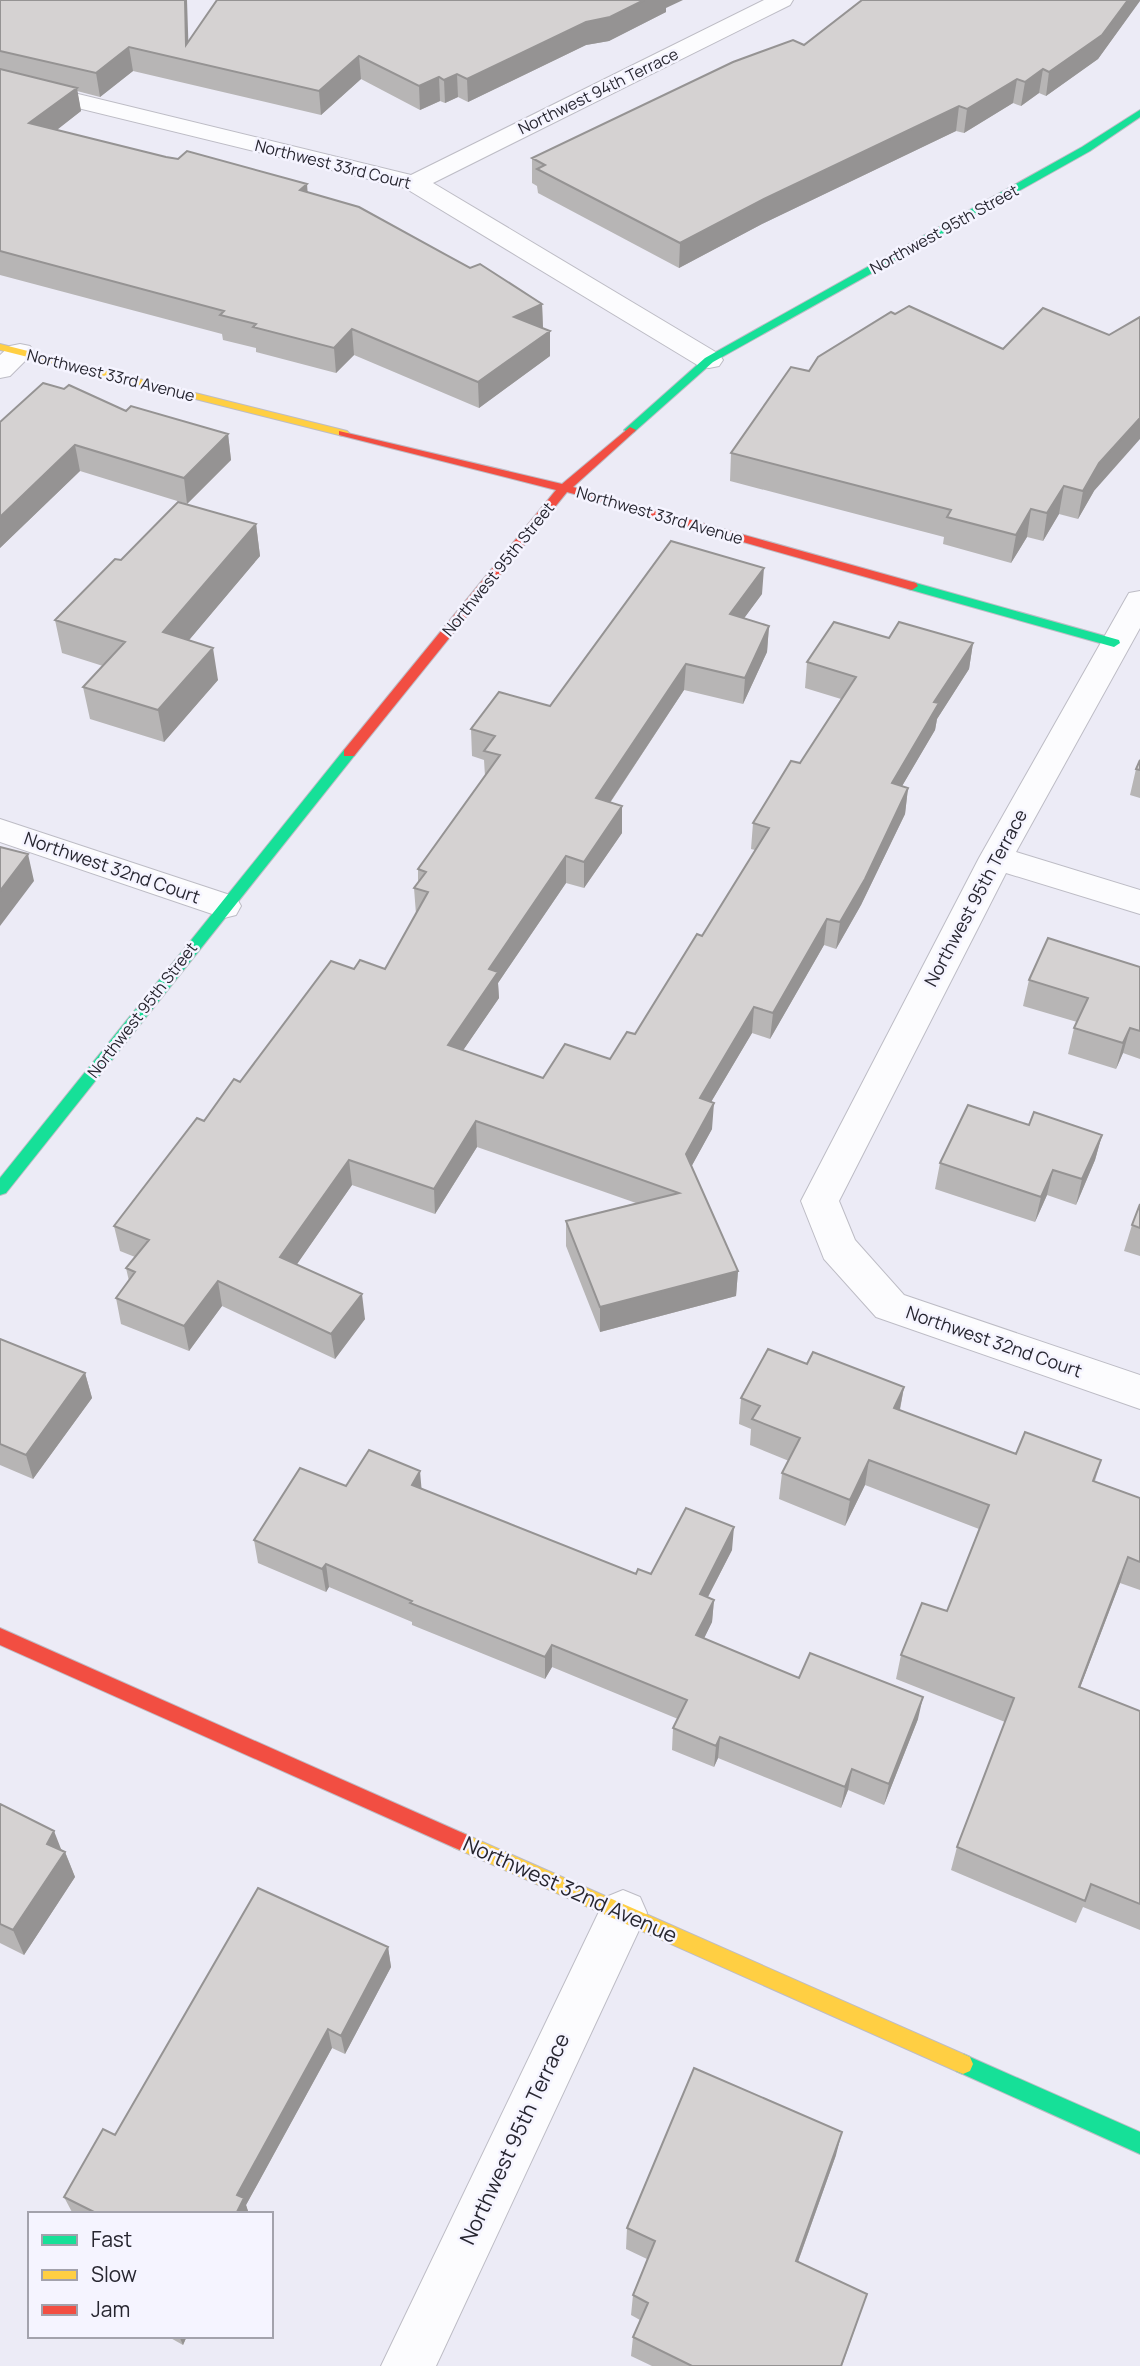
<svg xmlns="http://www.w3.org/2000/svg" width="1140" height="2366" viewBox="0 0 1140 2366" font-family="Manrope,sans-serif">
<rect width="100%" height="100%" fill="#ecebf6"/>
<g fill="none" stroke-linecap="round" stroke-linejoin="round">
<defs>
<path id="street" d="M764 0H793L790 5 433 183 719 354 723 360 719 366 709 368 699 366 405 188 0 89V75L411 175Z
M20 344 30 346 34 352 10 376 0 378V355L10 346Z
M1140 591V628L1016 852 1140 890V914L1006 873 839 1201 855 1240 904 1295 1140 1375V1409L876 1317 824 1259 801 1201 979 858 1125 600 1129 593Z
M0 819 236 897 241 906 236 915 224 918 0 842Z
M623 1890 640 1897 647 1913 436 2366H381L606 1897Z"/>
<path id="fast" d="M1140 110V117L1090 151 713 362 634 432 630 433 624 430 705 358 1082 147Z
M912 582 1119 640 1120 643 1114 647 908 589 906 586Z
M349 749 356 753 354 756 6 1193 0 1195V1178L344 750Z
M963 2054 1140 2132V2154L956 2071 953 2064 956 2057Z"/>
<path id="slow" d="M0 344 347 431 349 433 343 436 0 350Z
M460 1832 970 2057 973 2064 970 2071 963 2074 956 2071 453 1847 450 1841 453 1835Z"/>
<path id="jam" d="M630 427 636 430 634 432 573 487 916 583 918 586 912 590 908 589 567 492 354 756H344V750L556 490 339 435V431L562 484Z
M0 1628 467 1835 470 1841 467 1847 460 1850 453 1847 0 1645Z"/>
</defs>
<!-- street casing -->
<use href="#street" stroke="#bdbcc5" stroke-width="2"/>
<!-- fast casing -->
<use href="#fast" stroke="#bdbcc5" stroke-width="2"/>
<!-- slow casing -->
<use href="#slow" stroke="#bdbcc5" stroke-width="2"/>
<!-- jam casing -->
<use href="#jam" stroke="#bdbcc5" stroke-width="2"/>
<!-- street -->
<use href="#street" fill="#fcfcfe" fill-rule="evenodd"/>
<!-- fast -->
<use href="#fast" fill="#16e098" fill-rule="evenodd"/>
<!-- slow -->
<use href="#slow" fill="#ffcf43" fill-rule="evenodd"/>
<!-- jam -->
<use href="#jam" fill="#f24e42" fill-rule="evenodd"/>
</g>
<!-- wall -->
<path fill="#b7b5b5" d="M0 0 188 43 666 8V12L609 41 586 45 468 102 458 97 445 103 440 101 420 110 361 79 321 115 133 71 100 97 77 91 81 111 56 130 308 192 470 268 542 304 543 328 550 356 479 408 354 355 336 373 256 352V348L223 340 222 334 0 275Z
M1140 0 1098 59 1046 96 1039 93 1021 106 1013 103 964 133 956 131 762 224 679 268 538 193 537 186 532 183V158L804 45Z
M791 367 1094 491 1078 519 1059 514 1043 541 1027 537 1011 563 943 544 944 537 730 481 731 453Z
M64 389 126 411 228 434 231 460 187 504 80 471 0 548V422Z
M256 524 260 556 189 640 218 680 164 742 90 719 83 687 103 666 62 653 55 620 121 560Z
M762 594 744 618 769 626 767 652 743 704 684 690 610 803 622 833 584 888 566 883 498 983 499 998 463 1050 543 1078 610 1059 635 1034 702 936 755 850 751 849 753 823 800 763 841 699 805 688 807 662 889 638 973 643 969 669 937 719 935 730 902 786 908 788 905 814 861 905 836 949 824 945 770 1039 752 1033 711 1102 712 1129 691 1167 738 1271 736 1296 600 1332 566 1246V1221L636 1203 477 1147 435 1214 352 1185 296 1265 365 1319 335 1359 222 1306 189 1351 121 1324 116 1298 129 1281 126 1268 135 1257 120 1251 114 1226 204 1121 240 1082 354 969H385L416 914 414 888 418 882V869L485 776 484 760 472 756 471 729 550 706Z
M1140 760V798L1130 795 1136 769Z
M1140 967V1059L1123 1053 1116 1069 1068 1054 1074 1028 1077 1022 1023 1006 1029 980Z
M1029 1125 1102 1135 1095 1160 1076 1205 1047 1195 1035 1222 935 1189 940 1163Z
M1140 1204V1256L1124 1251 1132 1225Z
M0 1339 85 1373 92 1398 33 1479 0 1465Z
M807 1364 904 1387 900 1410 1016 1454 1101 1460 1095 1481 1140 1498V1590L1120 1583 1080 1688 1140 1711V1930L1083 1907 1076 1923 951 1870 957 1847 1005 1722 896 1679 901 1655 947 1611 979 1529 865 1485 845 1526 779 1499 782 1473 789 1461 750 1445 751 1429 739 1424 741 1398Z
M346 1486 422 1489 636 1574H651L732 1550 708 1597 714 1600 712 1622 704 1638 799 1678 918 1719 884 1805 848 1790 841 1808 718 1758 714 1767 672 1750 673 1728 678 1719 552 1667 545 1679 412 1625V1622L329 1587 326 1592 258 1563 254 1540Z
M0 1804 65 1852 75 1877 24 1955 0 1943Z
M388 1947 391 1967 345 2054 332 2048 246 2205 249 2214H73L64 2197 115 2135Z
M836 2155 798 2262 867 2294 842 2366H652L631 2356 633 2337 640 2320 631 2315 633 2295 647 2259 626 2249 627 2228Z
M167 2336H187L183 2345Z"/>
<!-- shaded-wall -->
<path fill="#959393" d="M185 0H187L189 61 186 45Z
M644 0H683L666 8V12L609 41 586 45 468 102 467 79 586 22Z
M1128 0H1140V1L1098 59 1046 96 1049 72Z
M129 47 133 71 100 97 96 73Z
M359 56 361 79 321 115 319 91Z
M1043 69 1039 93 1021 106 1025 82Z
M457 74 458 97 445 103 444 80Z
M439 77 440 101 420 110 419 86Z
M1017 79 1013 103 964 133 967 109Z
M77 88 81 111 34 148 29 123Z
M959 106 956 131 762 224 679 268 680 243 764 199Z
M307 184 309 209 300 190Z
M542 304 543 329 514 317Z
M352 329 354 355 336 373 334 348Z
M550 331V356L479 408 478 382Z
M1140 418V439L1094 491 1078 519 1083 491 1099 463Z
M228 434 231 460 187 504 184 478Z
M75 445 80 471 0 548V517Z
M1064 486 1059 514 1043 541 1047 513Z
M1031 509 1027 537 1011 563 1016 535Z
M256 524 260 556 168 665 163 632Z
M764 568 762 594 728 640 730 614Z
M769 626 767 652 743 704 745 678Z
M973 643 969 669 937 719 935 730 888 810 892 783 934 702Z
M213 648 218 680 164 742 158 710Z
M686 664 684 690 595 825 596 798Z
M908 788 905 814 861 905 836 949 840 922Z
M622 806V833L584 888V862Z
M28 854 34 881 0 926V891Z
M566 856V883L498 983 499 998 449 1071 448 1045 489 969Z
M827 919 824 945 770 1039 773 1013Z
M754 1007 752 1033 698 1124 700 1098Z
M1130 1028 1123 1053 1116 1069 1123 1043Z
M714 1103 712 1129 684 1180 686 1154Z
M476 1121 477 1147 435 1214 434 1189Z
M1102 1135 1095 1160 1076 1205 1082 1179Z
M349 1160 352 1185 284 1283 280 1257Z
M1053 1170 1047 1195 1035 1222 1041 1197Z
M738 1271 736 1296 600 1332V1307Z
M218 1281 222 1306 189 1351 184 1326Z
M362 1294 365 1319 335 1359 331 1334Z
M85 1373 92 1398 33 1479 26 1455Z
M904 1387 899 1413 894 1408Z
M869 1460 865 1485 845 1526 850 1500Z
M420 1471 422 1494 412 1485Z
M734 1527 732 1550 698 1616 700 1594Z
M1128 1557 1120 1583 1071 1711 1079 1687Z
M326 1564 329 1587 326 1592 322 1569Z
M714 1600 712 1622 695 1657 696 1635Z
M552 1645V1667L545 1679V1657Z
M923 1697 918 1719 884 1805 889 1784Z
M720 1737 718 1758 714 1767 716 1746Z
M852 1769 848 1790 841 1808 845 1787Z
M54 1831 63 1854 65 1852 75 1877 24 1955 13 1930 47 1844Z
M388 1947 391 1967 345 2054 341 2036Z
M328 2029 332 2048 246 2205 249 2214H236L237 2195Z
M842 2132 836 2155 791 2281 796 2261Z
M179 2336H187L183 2345Z"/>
<!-- building -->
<path fill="#d5d2d2" stroke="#959393" stroke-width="2" d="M0 0H185L186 45 217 0H644L610 17 586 22 467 79 457 74 444 80 439 77 419 86 359 56 319 91 129 47 96 73 0 51Z
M862 0H1128L1102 35 1049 72 1043 69 1025 82 1017 79 967 109 959 106 764 199 680 243 537 169 545 165 532 158 733 62 793 40 804 45Z
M0 69 77 88 29 123 166 157 178 159 187 151 307 184 300 190 359 207 470 268 480 264 542 304 514 317 550 331 478 382 352 329 334 348 253 327 256 324 220 315 224 311 0 251Z
M909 306 1003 349 1043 308 1109 335 1140 317V418L1099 463 1083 491 1064 486 1047 513 1031 509 1016 535 947 517 951 510 731 453 791 367 809 371 818 357 891 312 895 314Z
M43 383 64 389 69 385 126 411 131 406 228 434 184 478 75 445 0 517V422Z
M178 502 256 524 163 632 213 648 158 710 83 687 125 642 55 620 115 559 121 560Z
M671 541 764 568 730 614 769 626 745 678 686 664 596 798 622 806 584 862 566 856 489 969 498 972 448 1045 543 1078 565 1044 610 1059 627 1032 635 1034 697 934 702 936 769 828 753 823 791 761 800 763 856 677 807 662 834 622 889 638 899 622 973 643 934 702 939 703 892 783 908 788 865 879 840 922 827 919 773 1013 754 1007 700 1098 714 1103 686 1154 738 1271 600 1307 566 1221 679 1193 476 1121 434 1189 349 1160 280 1257 362 1294 331 1334 218 1281 184 1326 116 1298 135 1272 126 1268 149 1240 114 1226 197 1118 204 1121 234 1079 240 1082 331 961 354 969 360 960 385 969 428 892 414 888 426 872 418 869 500 755 484 751 495 736 471 729 499 692 550 706Z
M1140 760V770L1136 769Z
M0 847 28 854 0 891Z
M1048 938 1140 967V1031L1130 1028 1123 1043 1074 1028 1088 998 1029 980Z
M968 1105 1029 1125 1034 1112 1102 1135 1082 1179 1053 1170 1041 1197 940 1163Z
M1140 1204V1228L1132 1225Z
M0 1339 85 1373 26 1455 0 1444Z
M768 1349 807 1364 813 1352 904 1387 894 1408 1016 1454 1025 1432 1101 1460 1093 1481 1140 1498V1562L1128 1557 1079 1687 1140 1711V1904L1091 1884 1085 1901 957 1847 1014 1698 901 1655 922 1603 947 1611 989 1505 869 1460 850 1500 782 1473 800 1438 752 1419 760 1406 741 1398Z
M369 1450 420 1471 412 1485 636 1574 638 1569 651 1574 686 1508 734 1527 700 1594 714 1600 696 1635 799 1678 810 1653 923 1697 889 1784 852 1769 845 1787 720 1737 716 1746 673 1728 687 1700 552 1645 545 1657 410 1603 412 1601 326 1564 322 1569 254 1540 300 1468 346 1486Z
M0 1804 54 1831 47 1844 65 1852 13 1930 0 1924Z
M258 1888 388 1947 341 2036 328 2029 237 2195 244 2198 236 2214H98L64 2197 103 2129 115 2135Z
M694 2068 842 2132 796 2261 867 2294 841 2366H692L633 2337 648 2303 633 2295 655 2241 627 2228Z"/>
<g text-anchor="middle" stroke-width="5" stroke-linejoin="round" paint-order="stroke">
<!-- far-street labels -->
<g font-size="16" fill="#272630" stroke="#f5f4ff">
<text transform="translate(598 91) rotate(-26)" y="6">Northwest 94th Terrace</text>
<text transform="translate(333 164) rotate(14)" y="6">Northwest 33rd Court</text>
<text transform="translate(944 229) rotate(-29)" y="6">Northwest 95th Street</text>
<text transform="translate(111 375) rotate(14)" y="6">Northwest 33rd Avenue</text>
<text transform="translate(660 515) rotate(16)" y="6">Northwest 33rd Avenue</text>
<text transform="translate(498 569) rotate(-51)" y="6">Northwest 95th Street</text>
<text transform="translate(142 1010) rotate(-52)" y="6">Northwest 95th Street</text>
</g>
<!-- street labels -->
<g font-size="18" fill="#272630" stroke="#f5f4ff">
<text transform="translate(112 868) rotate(19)" y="6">Northwest 32nd Court</text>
<text transform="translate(976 898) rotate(-62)" y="6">Northwest 95th Terrace</text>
<text transform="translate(994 1342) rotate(19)" y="6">Northwest 32nd Court</text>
</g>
<!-- near-street labels -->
<g font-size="21" fill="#272630" stroke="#f5f4ff">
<text transform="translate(570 1890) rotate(24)" y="7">Northwest 32nd Avenue</text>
<text transform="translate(515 2139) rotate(-65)" y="7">Northwest 95th Terrace</text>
</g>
</g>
<!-- legend -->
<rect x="28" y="2212" width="245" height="126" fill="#f5f4ff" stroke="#a3a2ac" stroke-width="2"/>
<rect x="42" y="2235" width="35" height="10" fill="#16e098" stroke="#a3a2ac" stroke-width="2"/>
<text x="91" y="2247" font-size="21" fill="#272630">Fast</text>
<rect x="42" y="2270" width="35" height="10" fill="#ffcf43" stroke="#a3a2ac" stroke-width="2"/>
<text x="91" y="2282" font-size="21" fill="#272630">Slow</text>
<rect x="42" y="2305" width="35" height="10" fill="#f24e42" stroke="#a3a2ac" stroke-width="2"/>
<text x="91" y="2317" font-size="21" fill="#272630">Jam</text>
</svg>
